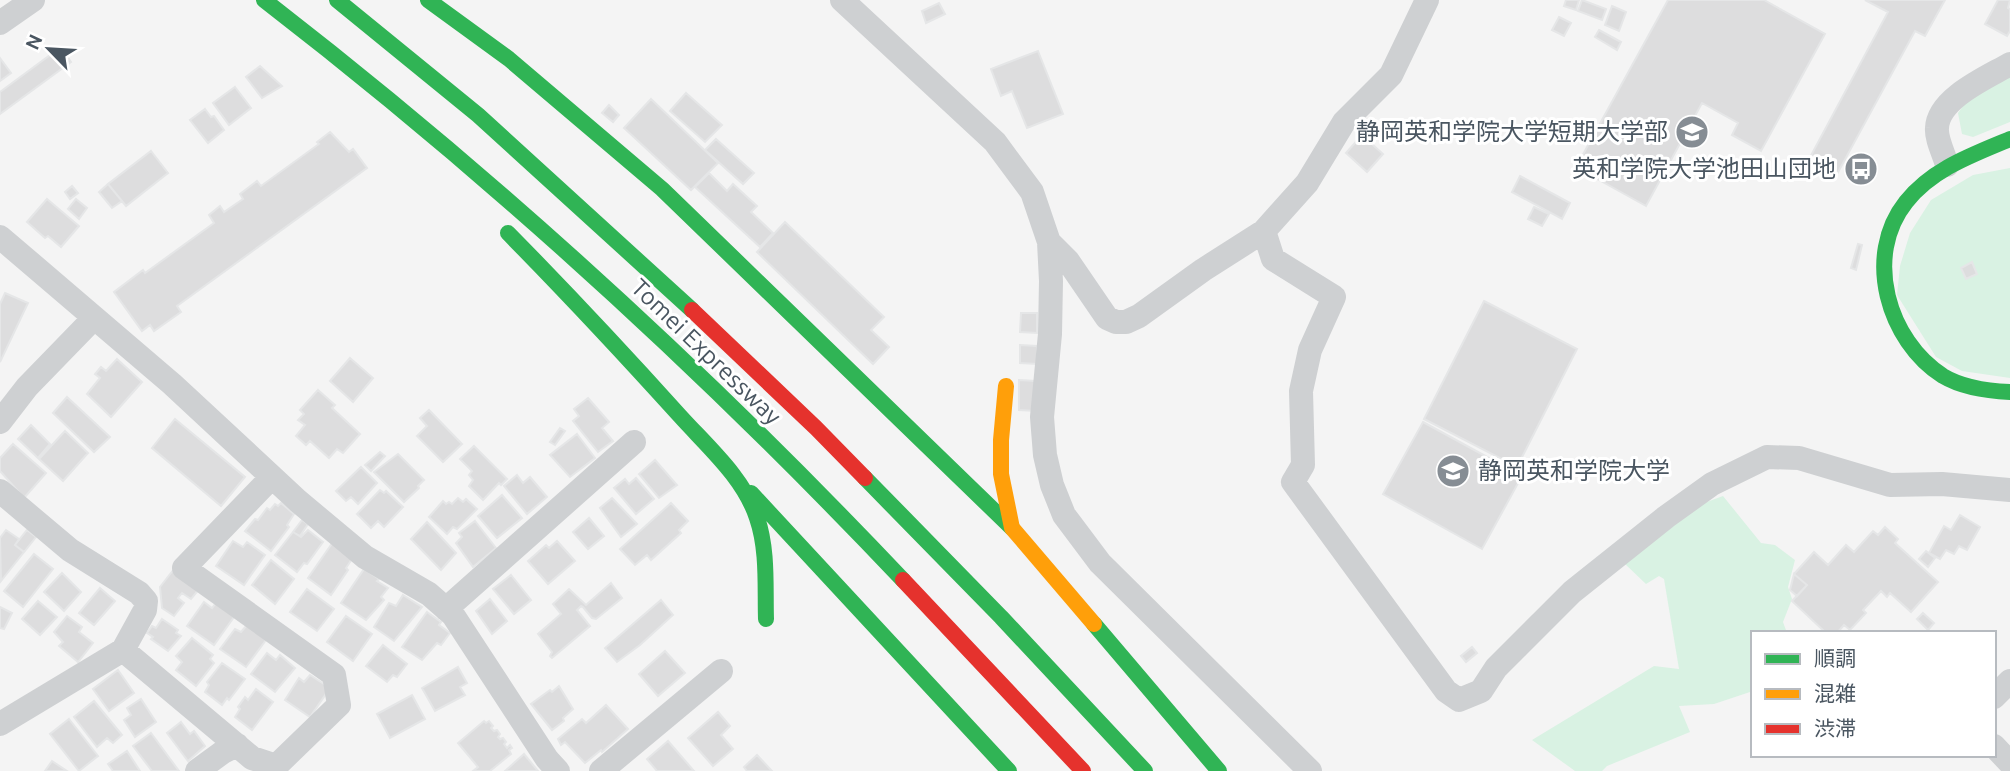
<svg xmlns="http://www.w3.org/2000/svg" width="2010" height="771" viewBox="0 0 2010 771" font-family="Ubuntu,'Noto Sans JP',sans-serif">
<rect width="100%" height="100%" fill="#f4f4f4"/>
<!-- green -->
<path fill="#d9f2e3" d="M2010 75V122L1973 137 1962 134 1958 113 1971 95Z
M2010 168V378L1962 371 1936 357 1897 295 1900 266 1910 233 1931 200 1973 175Z
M1723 496 1761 543 1775 545 1795 560 1788 587 1792 599 1783 622 1787 633H1753V691L1714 704 1679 706 1690 732 1607 766 1602 771H1575L1532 740 1654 666 1679 669 1664 579 1659 576 1646 584 1624 563 1704 503Z"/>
<!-- building -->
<path fill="#ddddde" stroke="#e5e6e7" stroke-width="2" d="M1566 0H1579L1576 10 1564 6Z
M1582 0 1606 9 1602 20 1578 11Z
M1668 0H1764L1825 34 1761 151 1732 135 1738 123 1702 103 1646 206 1576 167Z
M1865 0H1945L1925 36 1915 31 1836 176 1808 161 1888 12Z
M1998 0H2010L2008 8 2010 9V31L2007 36 1985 24Z
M939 3 945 14 926 23 922 11Z
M1612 6 1626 12 1619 31 1605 25Z
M1559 17 1571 23 1564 36 1552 30Z
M1599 30 1621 42 1617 50 1595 37Z
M61 47 71 62 0 114V92Z
M1038 51 1063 114 1027 128 1012 91 1001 96 991 69Z
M0 58 11 73 0 81Z
M260 66 282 86 262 98 246 77Z
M235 87 251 108 229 125 213 103Z
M686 93 722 125 705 142 670 111Z
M651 99 718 163 691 190 624 128Z
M609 105 619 115 613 122 602 113Z
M205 109 211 117 214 116 224 130 208 143 190 120Z
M330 132 349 152 353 149 367 168 177 306 181 312 154 331 150 325 142 331 114 292 143 270 145 273 214 223 209 215 220 206 224 212 243 199 240 194 257 181 261 186 319 144 317 142Z
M1362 135 1383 154 1367 172 1346 153Z
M716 139 754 173 743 184 705 150Z
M151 151 168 173 126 206 108 184Z
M1864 162 1872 168 1862 183 1854 178Z
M709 173 727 191 733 184 757 206 751 212 773 233 760 247 695 187Z
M1520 176 1570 203 1562 219 1512 192Z
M108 184 122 201 112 208 99 192Z
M72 186 78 193 70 199 65 192Z
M47 199 79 226 61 247 48 236 45 238 27 222Z
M76 199 87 208 79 219 68 209Z
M1534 207 1549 214 1542 226 1528 219Z
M785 222 884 317 871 330 889 347 873 364 757 252Z
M1858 244 1862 245 1856 270 1851 268Z
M1972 262 1977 274 1966 279 1961 268Z
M5 293 28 303 0 362V304Z
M1484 301 1577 349 1517 467 1424 419Z
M1021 313H1037V333L1020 332Z
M1020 345 1037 346V364L1020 363Z
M350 358 373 378 353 402 330 381Z
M117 359 142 382 111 417 87 394 100 378 95 374 101 367 106 371Z
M1019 380 1036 381V411L1019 410Z
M318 390 335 405 332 408 360 434 343 453 337 449 329 458 310 441 306 445 296 436 305 425 298 420 304 414 300 410Z
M67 397 110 437 94 452 53 413Z
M588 398 609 422 602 428 613 441 598 452 573 421 579 416 574 409Z
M429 410 462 444 443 462 417 436 427 426 420 418Z
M175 419 245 477 221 506 152 448Z
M1423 422 1522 476 1482 549 1383 494Z
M31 425 50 444 38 458 18 439Z
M560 428 565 431 555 445 550 442Z
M65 431 88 453 63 481 39 459Z
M577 434 595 458 570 477 550 455Z
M13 444 46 473 24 498 0 471V458Z
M474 446 507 479 501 485 499 483 483 500 469 486 473 480 469 475 472 471 460 459Z
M380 452 385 456 371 471 365 465Z
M398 454 424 480 418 486 419 488 404 502 374 472Z
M655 460 677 485 659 498 639 474Z
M361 467 377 483 358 504 351 497 346 501 336 491Z
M517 475 523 483 530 477 547 497 527 514 504 486Z
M636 478 654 499 636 514 614 488 625 479 629 484Z
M380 490 384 493 386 491 403 507 384 527 378 521 371 528 357 514Z
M502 495 522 518 497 538 478 516Z
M458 498 463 502 466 499 477 509 457 529 453 527 447 534 429 517 443 501 446 504 449 502 452 504Z
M612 498 637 524 621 537 600 508Z
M281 503 294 514 287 525 289 527 271 551 245 531 255 519 258 520 267 508 270 510 275 504 278 506Z
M671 503 688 521 679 530 681 533 651 560 647 555 635 565 620 549Z
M1960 515 1980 527 1967 550 1959 546 1954 554 1946 550 1940 559 1929 553 1944 526 1951 530Z
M589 518 604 536 588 549 573 532Z
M302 520 308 524 300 536 293 532Z
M475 521 496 548 473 567 456 543 462 537 459 533Z
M427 522 456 553 441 570 411 539Z
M1885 527 1898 539 1895 543 1938 582 1911 612 1890 593 1887 597 1881 591 1863 610 1866 613 1850 630 1844 625 1837 633H1826L1792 601 1807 585 1794 574 1814 552 1828 565 1846 545 1854 552 1873 531 1878 535Z
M6 530 19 539 15 545 24 552 1 581 0 538Z
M27 530 36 537 24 552 15 545Z
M308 530 323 542 307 564 304 563 297 572 275 555 293 532 301 537Z
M233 541 243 547 247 542 265 555 244 585 216 566Z
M557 541 575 561 548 584 528 561 546 545 549 548Z
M333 542 352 559 346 568 348 570 331 595 308 578Z
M1926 551 1935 558 1928 567 1919 559Z
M34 554 53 569 23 607 4 591Z
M271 560 294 579 275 604 252 585Z
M174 569 201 587 191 599 182 593 178 598 184 603 174 616 162 608 160 587Z
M364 569 379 579 377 581 388 588 381 597 384 600 366 620 341 603Z
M62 573 81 592 64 611 44 592Z
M1794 574 1807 585 1797 596 1790 590Z
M511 575 531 600 514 614 493 589Z
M611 583 622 598 596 619 592 618 583 607 581 606 577 610 590 626 552 658 550 656 552 652 538 634 561 614 553 604 569 589 586 605Z
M100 588 115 601 94 625 79 613Z
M307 589 334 609 317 631 290 612Z
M403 595 422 607 394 641 374 627 389 603 396 606Z
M490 599 507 621 492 634 476 611Z
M661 600 673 615 640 645 617 662 605 648Z
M38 601 57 617 40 635 22 619Z
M204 602 212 608 216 603 234 617 214 645 187 626Z
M0 607 12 613 4 629 0 628Z
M427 612 441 622 439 625 450 633 441 645 437 643 422 660 402 647Z
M1923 613 1934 623 1928 630 1917 619Z
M67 616 82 627 79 632 93 643 78 662 59 646 63 642 54 632Z
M346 616 372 634 353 661 327 642Z
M162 619 178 630 176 633 181 636 168 651 151 639 153 637 147 633 152 626 156 628Z
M247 625 266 640 246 667 220 649 235 629 241 632Z
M192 638 213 655 210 659 214 663 196 686 176 670 182 662 176 656Z
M383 645 407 664 397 677 393 675 387 682 366 666Z
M1472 647 1477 653 1466 662 1461 656Z
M665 651 685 673 658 696 639 674Z
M267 653 276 660 280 655 295 668 275 692 251 674Z
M222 663 245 679 229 700 227 698 222 705 205 692 209 685 207 682Z
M458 667 467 683 460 687 465 695 435 711 422 688Z
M118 670 134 693 109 711 93 689Z
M310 675 330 688 310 717 285 700 299 678 304 682Z
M559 686 573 709 563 718 564 721 552 730 531 704 550 690 552 692Z
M256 689 273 702 252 730 235 717 240 709 238 707 245 697 248 700Z
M412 695 425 719 390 738 377 714Z
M141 699 156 722 135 737 124 720 131 715 127 708Z
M94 701 122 735 113 743 107 738 97 747 74 717Z
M606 705 628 729 602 752 601 750 585 763 565 742 561 745 558 739 582 719 586 723Z
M718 712 730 726 721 735 733 749 713 766 688 738Z
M69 719 98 756 79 771 50 734Z
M484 721 486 723 489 721 493 726 491 728 494 731 497 730 500 734 498 737 500 739 503 738 506 742 504 744 507 748 510 745 512 748 509 750 511 754 490 771H473L478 767 458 743Z
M181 722 190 734 194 731 205 746 188 761 167 733Z
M151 733 179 771H152L133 746Z
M668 741 694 771H657L647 759Z
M127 751 140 771H113L108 764Z
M524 754 538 771H505Z
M757 755 772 771H747L744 767Z
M52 761 67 771H45Z"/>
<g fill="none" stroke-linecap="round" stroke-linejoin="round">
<!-- street -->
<path stroke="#ced0d2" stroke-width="24" d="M842 0 995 142 1032 192 1049 242 1051 281 1050 334 1042 417 1045 455 1052 485 1064 515 1100 563 1310 771
M0 23 33 0
M1947 165C1944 154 1936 139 1937 128 1938 98 1988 77 2010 64
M1264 231 1273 259 1334 297 1310 350 1301 391 1303 465 1293 482 1446 691 1459 700 1481 691 1496 668 1572 592 1666 517 1712 484 1767 457 1799 458 1890 485 1942 484 2010 490
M0 237 172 384 298 501 365 557 429 594 453 615 547 759 558 771
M1049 242 1068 261 1107 318 1116 322H1126L1139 316 1203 270 1264 231 1307 183 1344 122 1391 75 1427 0
M0 422 27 387 94 318
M272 477 184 568 334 675 339 705 276 766
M0 491 70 550 139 593 146 601 145 610 123 650 0 724
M446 609 634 442
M123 650 252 758 276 766 277 771
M1994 697 2010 681
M1994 746 2010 763
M197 771 223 752 237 745
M601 771 721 671"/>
<!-- fast -->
<path stroke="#30b455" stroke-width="16" d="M264 0C492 176 705 371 903 580
M337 0 478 115 692 310
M428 0 509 59 662 189 1012 528
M2010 139C1972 155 1932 169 1906 202 1863 256 1888 341 1943 376 1963 388 1987 391 2010 392
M508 233C567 293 624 354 680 416 708 447 744 478 757 518 768 550 765 586 766 619
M865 478 1001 617 1145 771
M751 493 1009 771
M1094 624 1219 771"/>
<!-- slow -->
<path stroke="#ff9f0a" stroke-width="16" d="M1006 386 1001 440V474L1012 528 1094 624"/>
<!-- jam -->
<path stroke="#e5322d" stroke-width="16" d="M692 310 816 428 865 478
M903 580 1083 771"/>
</g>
<!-- icons -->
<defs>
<symbol id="university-disc" viewBox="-11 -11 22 22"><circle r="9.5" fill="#868d94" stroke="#fff"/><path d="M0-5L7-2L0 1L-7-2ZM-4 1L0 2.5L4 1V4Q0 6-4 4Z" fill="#fff"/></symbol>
<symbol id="bus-disc" viewBox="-11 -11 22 22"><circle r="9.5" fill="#868d94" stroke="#fff"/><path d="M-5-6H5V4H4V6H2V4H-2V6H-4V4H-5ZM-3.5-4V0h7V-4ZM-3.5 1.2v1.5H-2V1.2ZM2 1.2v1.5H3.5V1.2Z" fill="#fff"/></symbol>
<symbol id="school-disc" viewBox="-11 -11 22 22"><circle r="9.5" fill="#868d94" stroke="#fff"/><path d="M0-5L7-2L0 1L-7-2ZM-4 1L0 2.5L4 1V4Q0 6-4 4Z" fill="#fff"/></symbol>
</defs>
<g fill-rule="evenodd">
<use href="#university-disc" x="1673" y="113" width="38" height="38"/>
<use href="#bus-disc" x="1842" y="150" width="38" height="38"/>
<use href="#school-disc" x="1434" y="452" width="38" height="38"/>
</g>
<g text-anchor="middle" stroke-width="6" stroke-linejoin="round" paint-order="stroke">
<!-- poi labels -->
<g font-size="24" fill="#4a5661" stroke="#fff" text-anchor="end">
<text x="1668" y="140">静岡英和学院大学短期大学部</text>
<text x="1836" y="177">英和学院大学池田山団地</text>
<text x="1478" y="479" text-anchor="start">静岡英和学院大学</text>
</g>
<!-- street labels -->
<g font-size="24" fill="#4a5661" stroke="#fff">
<text transform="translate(706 352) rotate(44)" y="8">Tomei Expressway</text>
</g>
</g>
<!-- legend -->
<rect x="1751" y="631" width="245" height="126" fill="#ffffff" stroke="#b7bbc0" stroke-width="2"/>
<rect x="1765" y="654" width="35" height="10" fill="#30b455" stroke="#b7bbc0" stroke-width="2"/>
<text x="1814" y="666" font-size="21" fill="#4a5661">順調</text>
<rect x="1765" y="689" width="35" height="10" fill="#ff9f0a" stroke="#b7bbc0" stroke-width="2"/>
<text x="1814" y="701" font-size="21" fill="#4a5661">混雑</text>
<rect x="1765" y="724" width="35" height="10" fill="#e5322d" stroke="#b7bbc0" stroke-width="2"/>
<text x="1814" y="736" font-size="21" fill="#4a5661">渋滞</text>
<!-- north arrow -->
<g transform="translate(49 49) rotate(295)" stroke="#ffffff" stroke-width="5" paint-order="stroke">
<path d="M0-5L12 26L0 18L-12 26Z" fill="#4a5661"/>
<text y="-10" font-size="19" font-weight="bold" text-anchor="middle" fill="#4a5661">N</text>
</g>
</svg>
